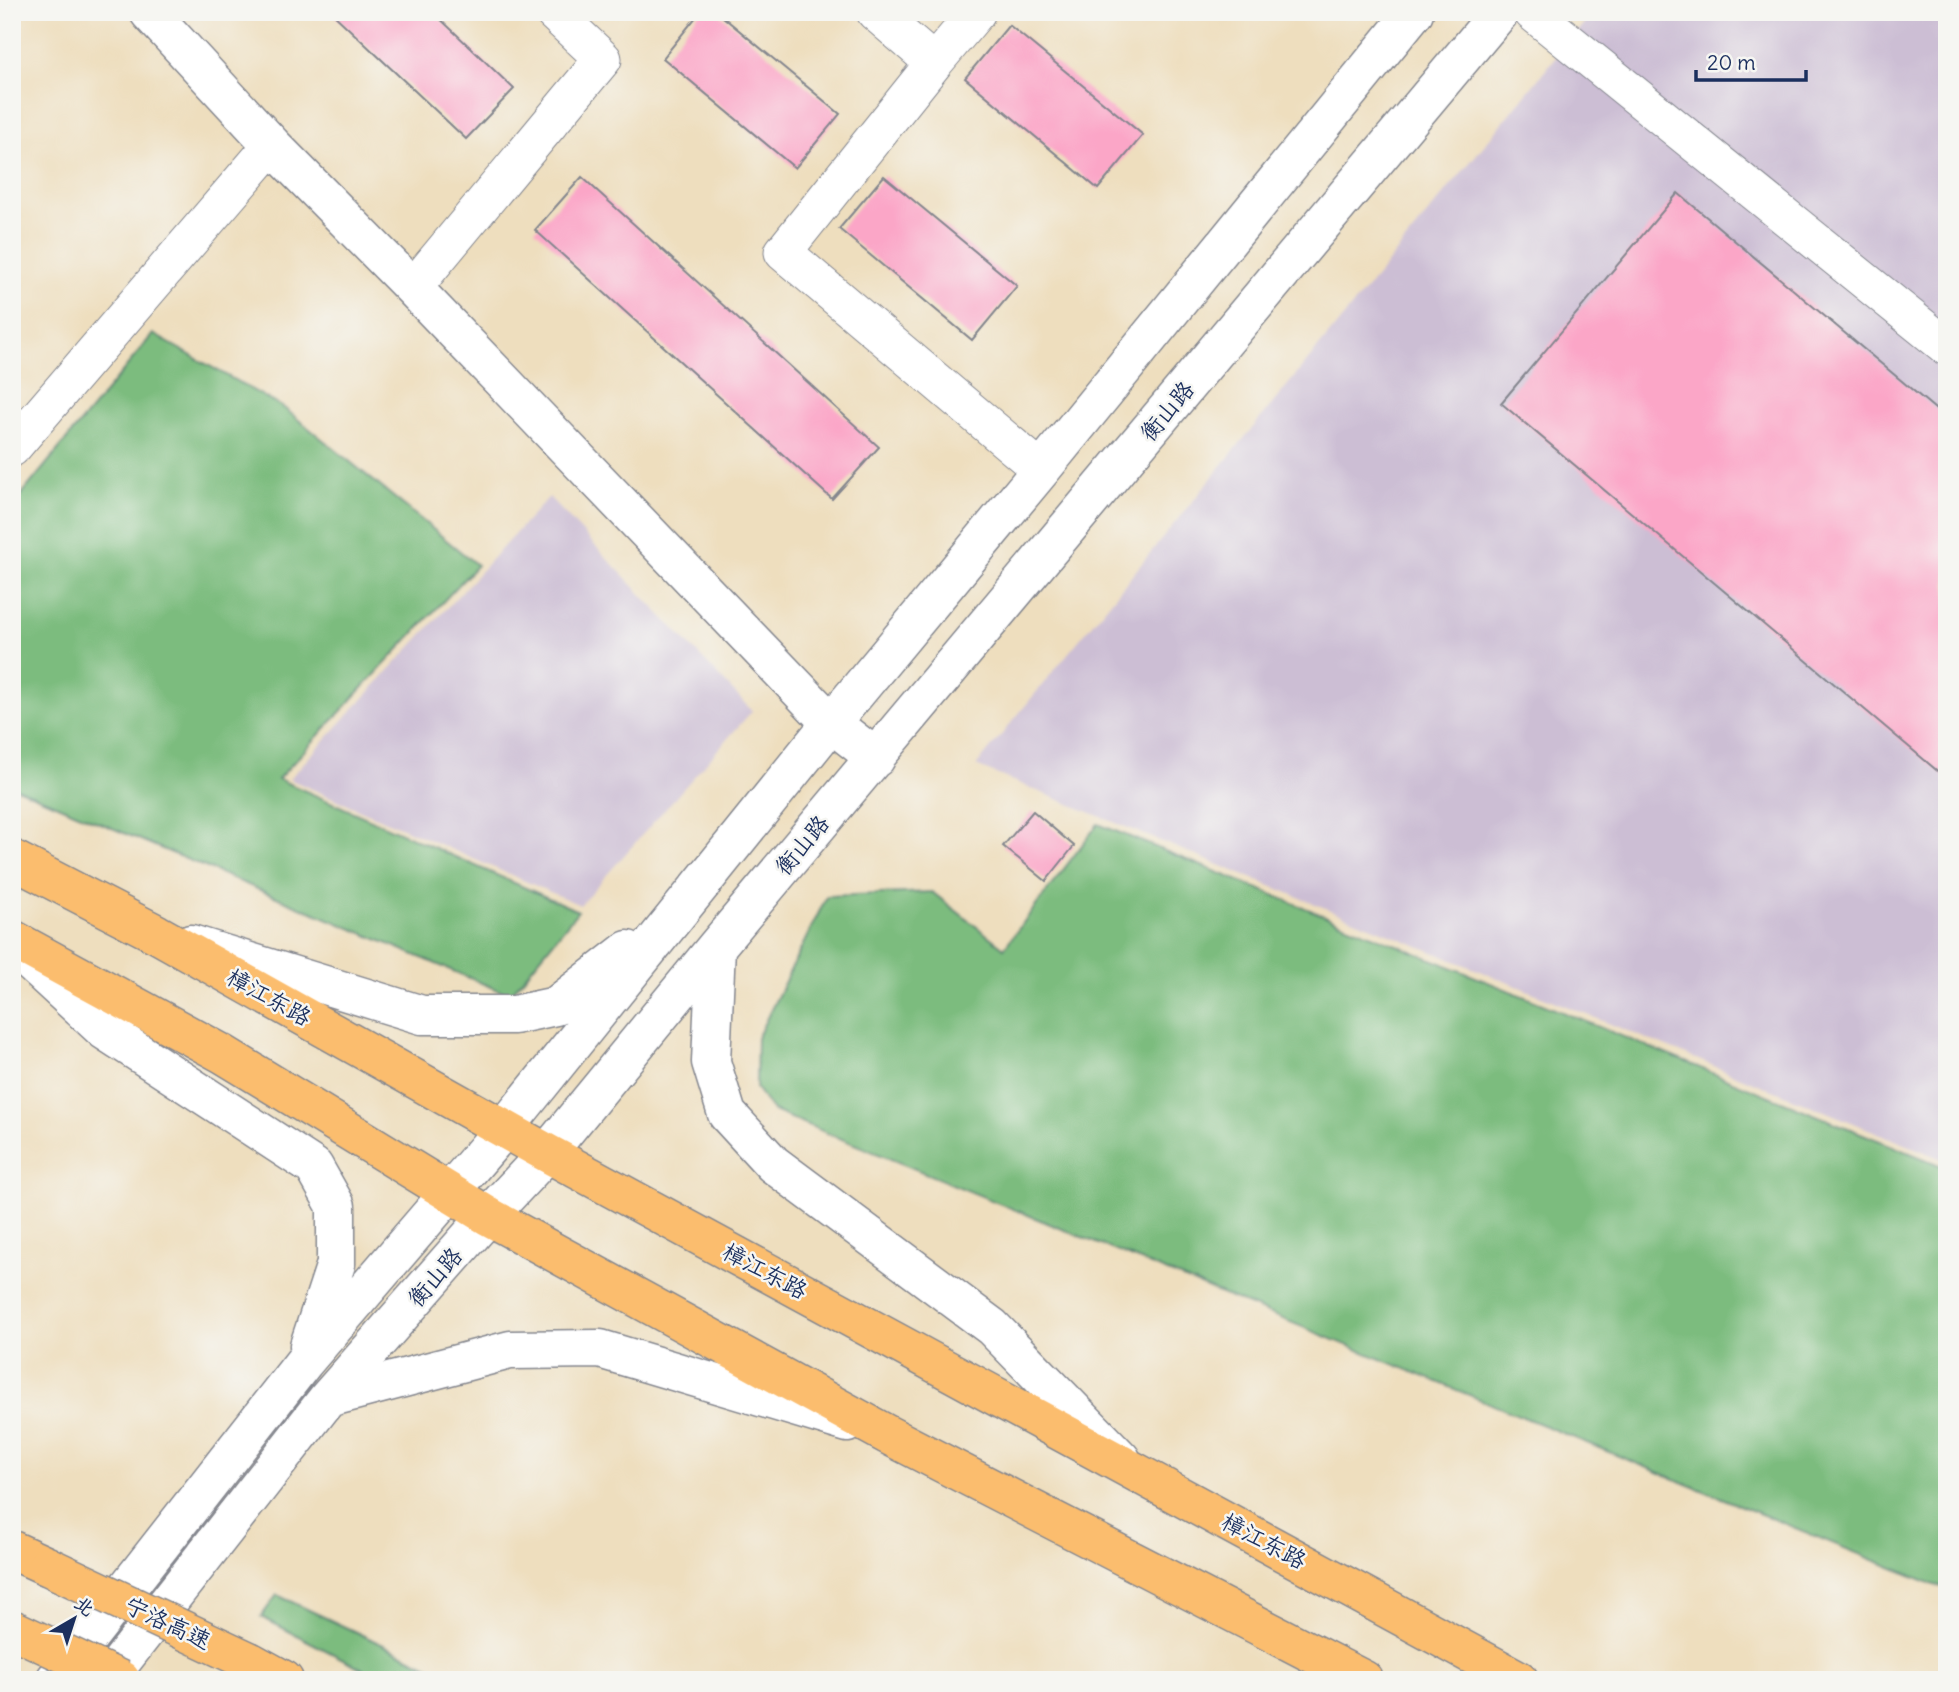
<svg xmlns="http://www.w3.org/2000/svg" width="1959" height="1692" viewBox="0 0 1959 1692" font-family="Delius,'LXGW WenKai TC',sans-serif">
<rect width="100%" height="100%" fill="#f6f6f2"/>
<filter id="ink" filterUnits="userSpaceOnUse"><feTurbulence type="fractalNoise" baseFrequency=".0143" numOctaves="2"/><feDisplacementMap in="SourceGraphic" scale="14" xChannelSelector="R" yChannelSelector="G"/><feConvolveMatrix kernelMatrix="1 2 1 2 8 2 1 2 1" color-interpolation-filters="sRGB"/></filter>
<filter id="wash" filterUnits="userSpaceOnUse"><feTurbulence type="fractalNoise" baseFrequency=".00686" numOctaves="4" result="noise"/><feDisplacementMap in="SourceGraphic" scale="28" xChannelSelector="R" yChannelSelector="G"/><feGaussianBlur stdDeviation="1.57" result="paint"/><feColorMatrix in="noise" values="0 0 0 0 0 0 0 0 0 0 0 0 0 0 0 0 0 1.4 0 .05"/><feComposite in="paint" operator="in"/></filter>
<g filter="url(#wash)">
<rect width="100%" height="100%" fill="#eedebe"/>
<!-- industrial -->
<path fill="#ccbed4" d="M1593 12H1947V1161L976 766Z
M549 497 752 711 580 905 289 779Z"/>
<!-- forest -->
<path fill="#7cbc7e" stroke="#4c766e" stroke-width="2" d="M153 334 284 408 477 565 278 779 578 911 510 995 12 786V506Z
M1098 824 1947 1168V1590L773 1111 756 1088 757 1038 827 896 932 892 1004 948Z
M277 1595 458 1680H384L261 1617Z"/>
<g id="blocks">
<!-- building -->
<path fill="#fba6c7" d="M331 12H433L514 89 466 139Z
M700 12H717L840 114 795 168 663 58Z
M1009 25 1143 135 1098 189 965 78Z
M884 176 1017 286 972 340 839 229Z
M582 177 879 447 832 499 535 230Z
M1678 193 1947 419V779L1501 403Z
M1033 811 1074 846 1046 881 1003 846Z"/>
</g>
</g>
<g filter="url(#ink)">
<use href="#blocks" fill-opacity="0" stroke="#84868e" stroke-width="2"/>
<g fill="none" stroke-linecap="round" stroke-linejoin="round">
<defs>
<path id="minor" d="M875 12 934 63 977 12
M1532 12 1947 347
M934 63 783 252 1041 470
M413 288 603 59 553 12
M12 448 272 145"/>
<path id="tertiary" d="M149 12 272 145 413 288 831 723 876 758
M191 944 422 1015H514L556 1006 628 950
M14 947 104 1030 314 1167 336 1206V1264L309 1346
M716 947 711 1062 727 1114 773 1164 992 1327 1121 1459
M328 1398 510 1350 600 1349 848 1423
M55 1680 304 1362 504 1129 831 723 1041 470 1414 12
M107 1680 328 1398 488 1216 547 1153 716 947 1500 12"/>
<path id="primary" d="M12 859 157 934 547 1153 1519 1680
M12 939 223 1054 488 1216 888 1435 1364 1680"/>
<path id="motorway" d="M12 1550 47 1566
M251 1662 284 1680"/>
</defs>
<!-- minor casing -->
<use href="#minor" stroke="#84868e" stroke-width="39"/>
<!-- tertiary casing -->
<use href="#tertiary" stroke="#84868e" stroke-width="41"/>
<!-- primary casing -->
<use href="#primary" stroke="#84868e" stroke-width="41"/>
<!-- motorway casing -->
<use href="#motorway" stroke="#84868e" stroke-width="41"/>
<!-- minor -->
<use href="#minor" stroke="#fff" stroke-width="37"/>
<!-- tertiary -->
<use href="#tertiary" stroke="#fff" stroke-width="38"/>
<!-- primary -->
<use href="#primary" stroke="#fbbd6e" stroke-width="38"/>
<!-- motorway -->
<use href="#motorway" stroke="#fbbd6e" stroke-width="38"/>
<defs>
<path id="motorway-bridge" d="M47 1566 251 1662
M12 1629 121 1680"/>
</defs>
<!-- motorway-bridge casing -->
<use href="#motorway-bridge" stroke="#84868e" stroke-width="41" stroke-linecap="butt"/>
<!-- motorway-bridge -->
<use href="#motorway-bridge" stroke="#fbbd6e" stroke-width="38"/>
</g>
</g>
<g text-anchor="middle" stroke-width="5" stroke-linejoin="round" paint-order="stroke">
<!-- street labels -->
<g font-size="23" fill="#1b2f5e" stroke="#f6f6f2">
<text transform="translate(1167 411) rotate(-50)" y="8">衡山路</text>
<text transform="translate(802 845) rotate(-50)" y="8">衡山路</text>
<text transform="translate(269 997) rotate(29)" y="8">樟江东路</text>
<text transform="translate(765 1271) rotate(28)" y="8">樟江东路</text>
<text transform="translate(435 1277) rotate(-49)" y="8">衡山路</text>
<text transform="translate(1264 1541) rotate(28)" y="8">樟江东路</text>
<text transform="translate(168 1623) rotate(25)" y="8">宁洛高速</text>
</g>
</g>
<!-- margin -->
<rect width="1959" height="1692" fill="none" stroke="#f6f6f2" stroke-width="42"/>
<!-- north arrow -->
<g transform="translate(74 1619) rotate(39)" stroke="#f6f6f2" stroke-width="5" paint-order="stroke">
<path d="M0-5L12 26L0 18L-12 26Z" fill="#1b2f5e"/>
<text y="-10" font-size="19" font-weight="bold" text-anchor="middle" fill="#1b2f5e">北</text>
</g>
<!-- scale -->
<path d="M1696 70v10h110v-10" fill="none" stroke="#1b2f5e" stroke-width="3.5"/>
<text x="1707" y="70" font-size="21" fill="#1b2f5e" stroke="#f6f6f2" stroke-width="5" paint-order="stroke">20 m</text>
</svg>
